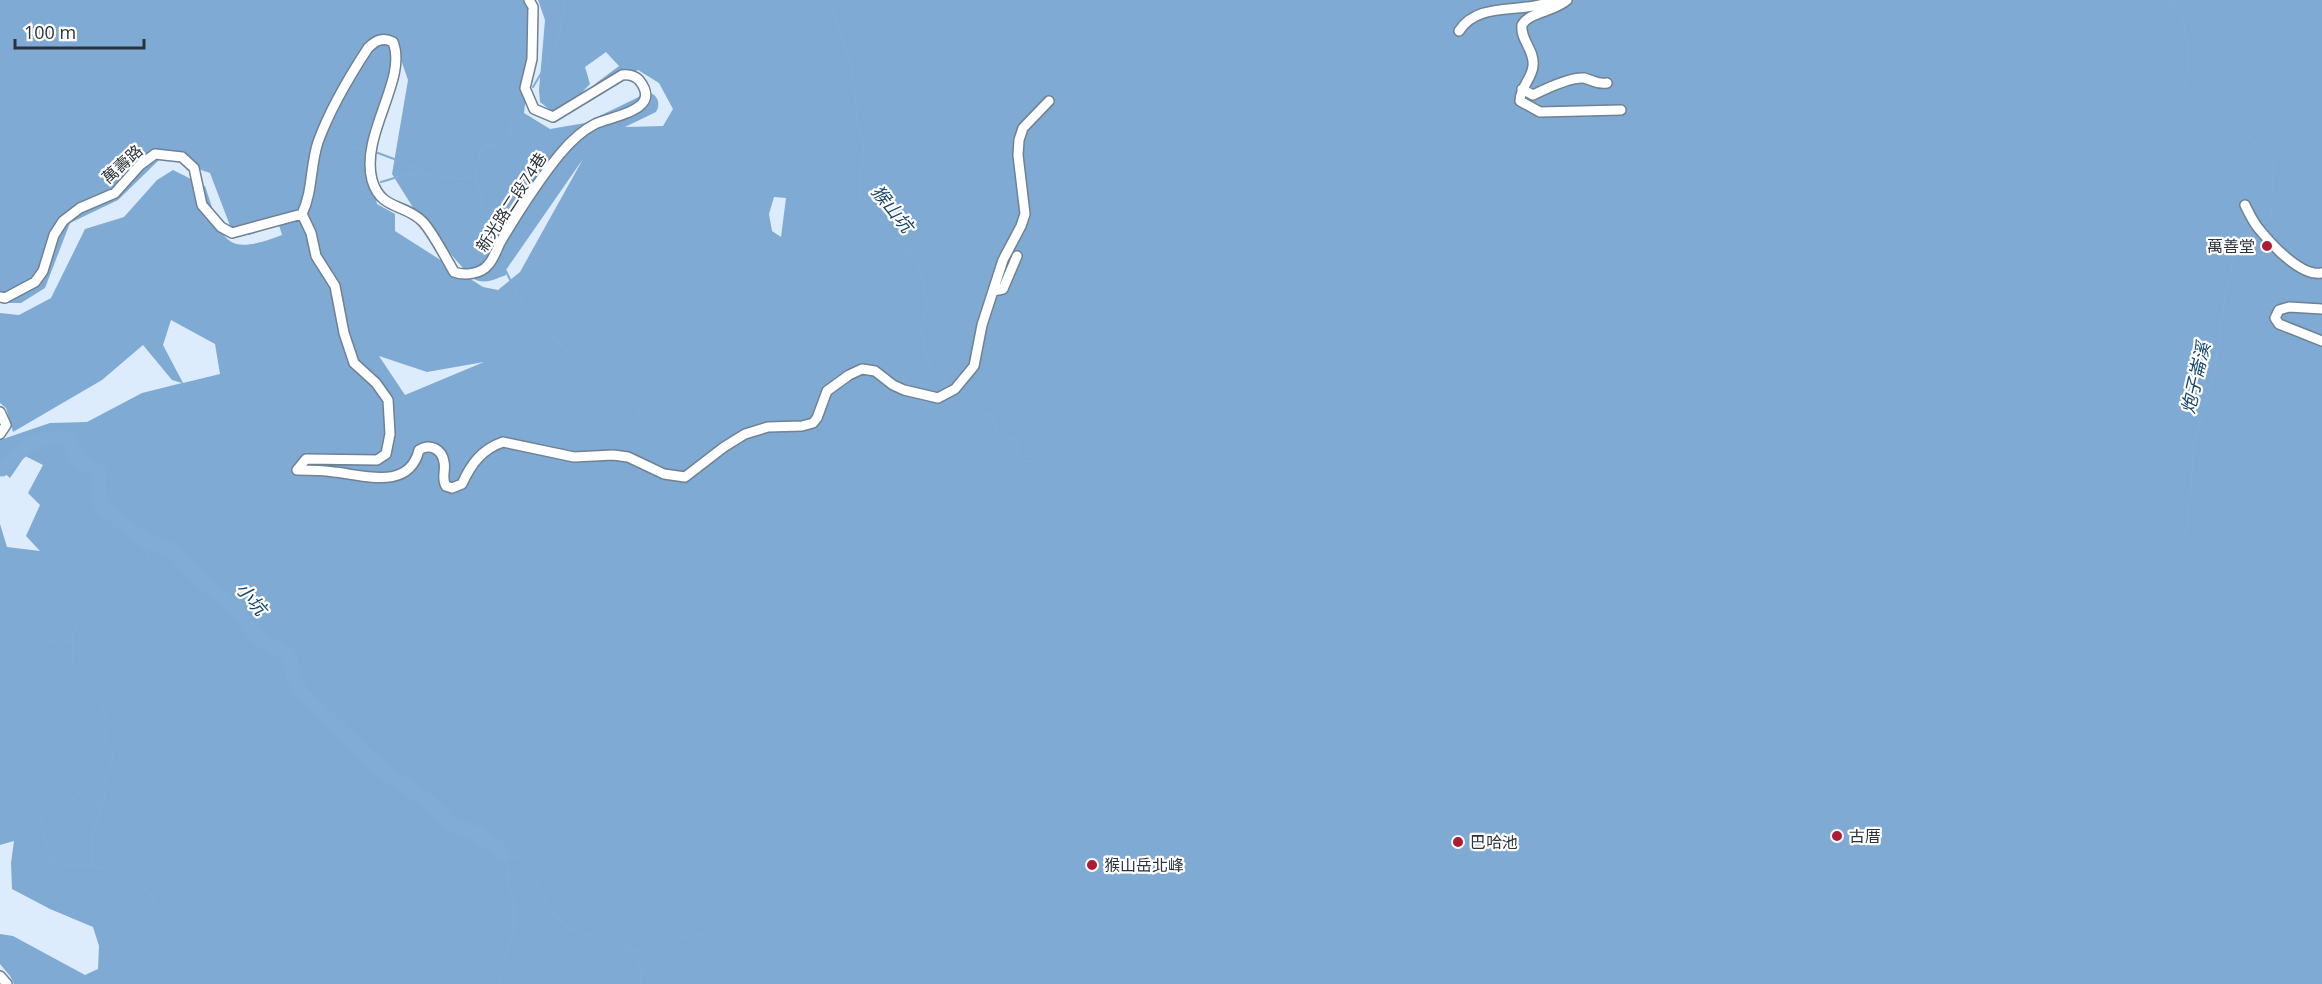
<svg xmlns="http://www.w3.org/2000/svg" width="2322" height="984" viewBox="0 0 2322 984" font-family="'Open Sans','Noto Sans TC',sans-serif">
<rect width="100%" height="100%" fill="#dcecfc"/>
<!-- forest -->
<path fill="#7faad4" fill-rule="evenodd" d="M0 0H524L535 18 524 113 550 129 585 123 649 92C658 96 661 103 656 112L625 127 663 126 673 109 659 83 638 70 596 93 595 84 619 66 606 52 585 67 590 84 559 117 540 102 539 90 545 20 538 0H2322V984H14L10 976 0 964V934L13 936 85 975 98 969 99 946 93 927 50 909 12 889 11 863 14 841 0 845V524L7 547 40 551 26 536 40 505 28 493 43 465 25 456 10 478 0 469V432L3 439 50 423 87 422 142 393 182 383 172 380 143 345 102 380 13 432 6 408 0 403V313L19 315 51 298 85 229 124 217 157 180 173 170 205 186C223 237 220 259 282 235L279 225 249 235 232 231 210 173 172 160 160 159 118 200 70 223 45 288 21 303H0ZM398 51 408 80 392 174 422 222 472 278C484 285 493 280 506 275V270L583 159 520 272 498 290 483 287 395 231V214L377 204 368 167 370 130ZM774 197 786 198 781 237 772 231 769 214ZM171 320 215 344 220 374 183 383 163 345ZM379 356 427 372 484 362 405 395Z"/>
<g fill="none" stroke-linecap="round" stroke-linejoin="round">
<!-- stream -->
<path stroke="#80acd5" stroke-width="2" d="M831 0 844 48 851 64 859 132 864 140 859 193 860 198 911 253 921 273 927 308 922 327 924 352 934 372 943 377 950 388
M2168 0 2183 20 2189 55 2185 88 2220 113 2274 158 2272 198
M533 87C548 63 566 29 563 0
M353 147 365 151
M378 153 418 168 421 174 461 179 474 175
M381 182 408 174H421
M354 190 369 187
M2263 223 2271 218V207
M492 250 482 224 474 218 483 199 474 175C479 165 478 155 483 146H497L510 134V125L519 108
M506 271C514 289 524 309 537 325 545 333 557 336 562 347 586 363 616 372 633 395 638 401 639 411 641 418
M959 396 965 405 991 416 997 431 1019 442 1018 456
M1023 462 1033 461
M2186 538 2195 438 2215 371 2225 294 2238 239 2250 231
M148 542 147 562 124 591 82 619 77 625 73 635V662L103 706 107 723 106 741 113 756 109 772 105 776 108 783 92 839 93 865C109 871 130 875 143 886 157 898 150 910 171 917
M0 684C15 670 31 641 55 640 61 639 67 642 74 641
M503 854 523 859 554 915 569 928 630 947 640 967 641 983
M93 865C83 864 59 866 52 863L46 846 41 818 60 808 79 793 84 795 99 808
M672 942C685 934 697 937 711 933 722 930 734 927 744 921
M632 948 641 953 657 947
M640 967 652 974
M668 981V984
M498 984 514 929V902L508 887V870L503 854"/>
<!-- river -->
<path stroke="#80acd5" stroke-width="15" d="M2 469C24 446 34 436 67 438L78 460 100 472 98 488 101 505 123 524 148 542 172 550 203 582 237 609 254 634 270 646 289 655 293 675 301 693 383 771 429 802 448 822 479 835 498 848 503 854"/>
<defs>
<path id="street" d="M1567 0C1554 12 1529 12 1522 25 1520 40 1535 50 1533 66 1532 79 1520 87 1520 101L1540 112 1621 110
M1459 31C1479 0 1522 15 1555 0
M1522 89 1533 95C1545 89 1571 77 1584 78 1593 80 1597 85 1607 83
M2245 205C2249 213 2253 222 2259 229 2271 244 2301 277 2322 273
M302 214C313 191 310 166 318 142 330 109 349 77 368 48 376 40 383 37 393 42 408 79 360 134 372 180 381 211 405 203 423 222 433 233 446 258 454 272 464 276 481 274 488 265 494 259 497 248 501 241 519 211 538 181 560 154 570 142 581 131 595 124 611 116 664 111 639 80 634 75 629 74 622 75L553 117 534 109 525 88 532 59 533 7 529 0
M993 291 1003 289 1017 256
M0 297 5 298 35 282 43 271 54 235 63 221 80 208 115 193 140 165 155 154 182 157 194 168 202 205 221 227 232 233 302 214
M2322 309 2289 307 2279 310 2275 318 2279 324 2322 341
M0 412 6 425 0 434
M297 470C309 470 322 470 334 472 364 475 409 491 419 450 430 443 442 449 444 462 446 471 441 478 446 486L452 488 462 484C471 464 482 449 503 442L574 457 613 455 628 457 664 474 685 477 724 447 745 434 768 427 802 426 813 423 817 418 827 391 849 375 862 369 875 371 893 385 904 390 938 398 955 389 974 366 982 325 1003 260 1021 226 1025 214 1018 155 1019 140 1023 128 1049 101
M297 470 306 459 377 460 386 454 390 434 388 400 376 383 354 363 344 333 335 286 316 256 311 233 302 214
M0 976 7 984"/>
</defs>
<!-- street casing -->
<use href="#street" stroke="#6f8193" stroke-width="12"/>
<!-- street -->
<use href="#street" stroke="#fff" stroke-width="9"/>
</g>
<!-- markers -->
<g fill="#af1a34" stroke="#fff" stroke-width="2">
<circle cx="2267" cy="246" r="6"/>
<circle cx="1837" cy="836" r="6"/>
<circle cx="1458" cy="842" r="6"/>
<circle cx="1092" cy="865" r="6"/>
</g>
<g text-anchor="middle" stroke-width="4.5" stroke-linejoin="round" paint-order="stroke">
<!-- street labels -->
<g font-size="16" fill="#2b333a" stroke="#fff">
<text transform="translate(122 164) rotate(-42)" y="6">萬壽路</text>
<text transform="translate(511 202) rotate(-57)" y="6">新光路二段74巷</text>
</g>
<!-- poi labels -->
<g font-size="16" fill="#2b333a" stroke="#fff" text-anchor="start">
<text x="2255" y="252" text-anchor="end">萬善堂</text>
<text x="1849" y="842">古厝</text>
<text x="1470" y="848">巴哈池</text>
<text x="1104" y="871">猴山岳北峰</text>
</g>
<!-- water labels -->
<g font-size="18" font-style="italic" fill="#14456d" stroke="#fff">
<text transform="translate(892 209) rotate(51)" y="6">猴山坑</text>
<text transform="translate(2196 378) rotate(-77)" y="6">炮子崙溪</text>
<text transform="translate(251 599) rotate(49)" y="6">小坑</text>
</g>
</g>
<!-- scale -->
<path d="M15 39v9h129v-9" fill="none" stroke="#2b333a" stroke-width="3"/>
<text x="24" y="39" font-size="18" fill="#2b333a" stroke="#ffffff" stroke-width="4.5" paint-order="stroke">100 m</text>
</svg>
